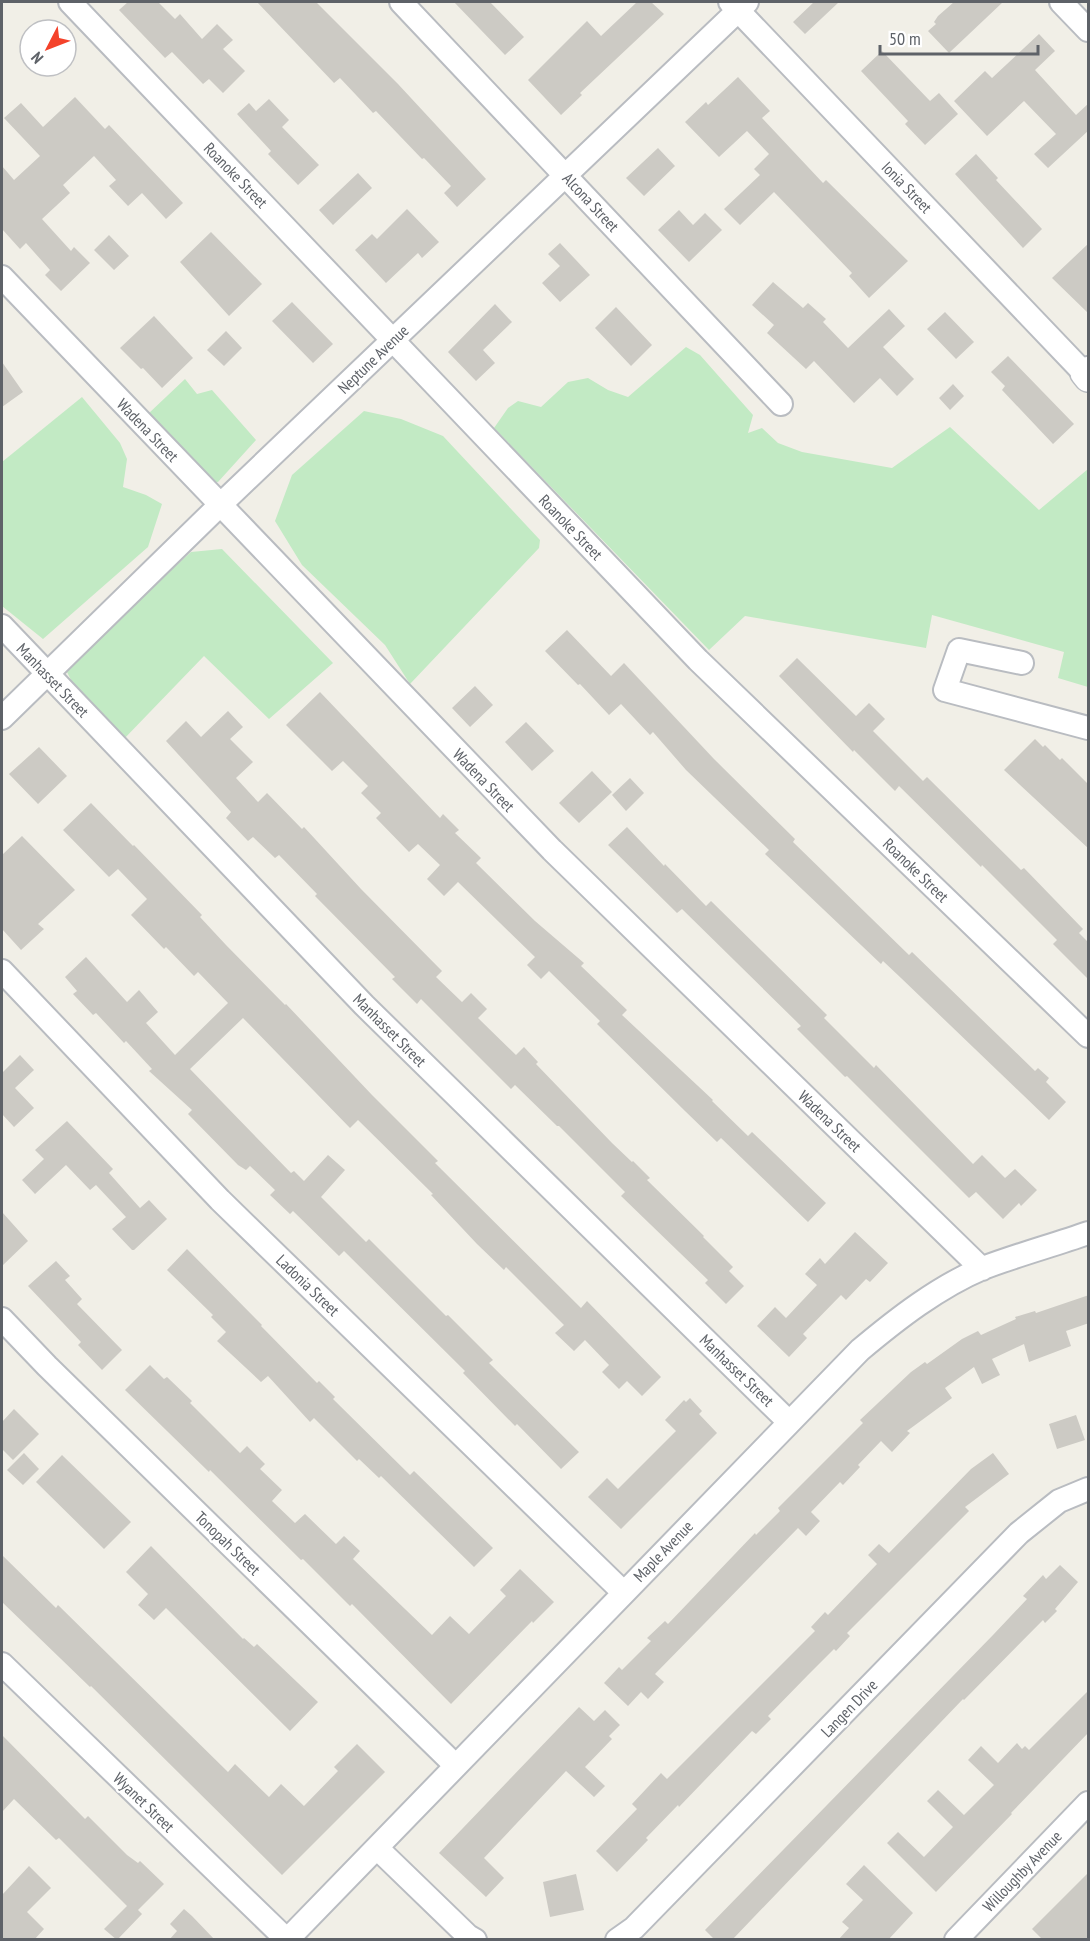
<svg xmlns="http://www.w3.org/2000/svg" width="1090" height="1941" viewBox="0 0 1090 1941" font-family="'PT Sans Narrow',sans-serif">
<rect width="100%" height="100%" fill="#f1efe7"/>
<!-- green -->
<path fill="#c2eac4" d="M686 347 700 355 753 415 748 433 762 428 778 443 802 452 892 468 950 427 1039 510 1088 469V687L1058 678 1064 652 932 615 926 648 745 616 709 650 494 428 508 408 518 401 541 407 568 382 588 378 608 390 628 397Z
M185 379 197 394 212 390 256 440 218 482H208L148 414Z
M82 397 120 443 127 459 123 487 146 495 162 504 148 547 43 639 2 606V462Z
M364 411 401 419 443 436 540 540 539 548 410 684 385 645 302 565 275 521 292 475Z
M222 549 333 663 269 719 204 656 122 741 74 686 66 670 100 633 191 552Z"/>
<!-- building -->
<path fill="#cccac4" d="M128 2H158L175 19 180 14 202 39 217 24 233 40 223 49 245 71 223 93 209 79 203 84 172 52 165 58 119 10Z
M257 2H316L398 84 486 179 457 207 444 193 451 186 424 158 422 159 376 111 373 113 340 78 334 83Z
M454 2H490L524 37 505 55Z
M637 2H651L664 14 580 93 582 95 561 115 528 80 587 21 601 36Z
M814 2H839L805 34 793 22Z
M954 2H1003L949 53 928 31 936 24 934 22 938 16Z
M1039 34 1055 51 1035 70 1076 115 1089 103V130L1048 168 1034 154 1056 134 1024 101 987 136 954 101 985 71 992 78Z
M882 51 930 101 939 93 958 114 925 145 905 124 908 121 861 71Z
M738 77 770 111 762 118 823 183 826 180 908 261 869 298 849 276 852 273 774 192 740 225 724 209 760 175 754 169 769 154 747 131 719 157 685 122 706 102 708 105Z
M75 97 105 129 109 125 183 203 166 219 142 193 128 206 109 186 116 180 94 156 63 185 70 193 42 219 71 251 74 247 90 263 61 291 45 275 50 270 26 243 20 249 2 229V166L14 180 40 156 4 118 21 103 43 127Z
M269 99 289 120 282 127 319 165 298 185 268 154 271 151 237 114 249 103 256 111Z
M658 148 675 166 644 196 626 178Z
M976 154 998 178 996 180 1042 229 1023 248 955 174Z
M358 173 372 188 333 225 319 210Z
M407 209 439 242 422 258 418 253 386 283 355 250 372 234 377 239Z
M679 210 693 225 705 213 722 230 689 262 658 230Z
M211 232 262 284 229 316 180 262Z
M109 235 129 256 114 270 94 250Z
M560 243 590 275 560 302 542 283 560 266 548 254Z
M1089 243V314L1052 278Z
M773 282 803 308 808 303 826 319 823 322 848 348 889 309 905 326 883 347 914 379 897 396 880 378 854 403 814 361 806 369 767 333 774 325 752 305Z
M292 302 333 344 313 363 272 321Z
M495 304 512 322 483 350 495 363 476 381 448 352Z
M616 307 652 345 631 366 595 328Z
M945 312 974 342 956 359 927 329Z
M154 316 193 358 162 388 143 368 141 369 120 348Z
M226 331 242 348 224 366 207 350Z
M1008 356 1074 424 1053 444 1002 390 1005 386 991 372Z
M2 362 23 392 2 407Z
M953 384 964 396 950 410 939 398Z
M567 630 611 676 624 663 714 759 795 839 793 842 909 955 912 952 1035 1071 1038 1068 1049 1078 1046 1082 1066 1102 1049 1120 901 978 883 961 881 964 765 854 769 850 686 770 653 732 650 735 621 704 609 715 580 684 578 685 545 651Z
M797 658 856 716 869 703 885 719 873 731 923 781 927 777 1021 870 1024 868 1083 929 1079 933 1089 943V980L1053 944 1057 940 982 865 981 867 899 786 895 791 854 750 853 752 779 676Z
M475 686 493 705 470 727 452 708Z
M320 692 440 818 443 814 459 830 455 833 481 858 476 863 535 921 584 963 581 966 627 1010 622 1015 713 1100 712 1101 748 1136 752 1132 826 1203 808 1222 721 1138 717 1142 685 1111 597 1024 600 1021 549 971 541 979 527 965 535 957 458 882 444 896 427 879 440 865 418 844 409 852 376 818 381 813 361 793 368 786 343 761 332 771 286 725Z
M228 711 243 727 230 739 253 762 236 778 258 802 267 793 302 829 304 827 361 889 442 971 436 977 462 1002 471 993 487 1009 478 1018 516 1055 524 1047 538 1062 536 1064 612 1143 632 1162 633 1161 650 1178 647 1180 704 1236 703 1237 733 1267 729 1271 744 1286 726 1304 705 1283 708 1280 621 1196 625 1192 559 1126H557L515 1085 511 1089 421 999 417 1004 392 979 395 977 315 896 317 894 279 855 275 858 253 837 248 841 226 818 231 812 166 741 186 721 201 737Z
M526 722 554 751 532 771 505 742Z
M1035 739 1043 747 1045 745 1060 760 1062 758 1089 785V849L1004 770Z
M39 747 67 776 38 804 9 774Z
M592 771 612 792 579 823 559 803Z
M630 778 644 793 626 811 612 795Z
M91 803 133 846 134 845 202 915 200 917 226 945 285 1005 286 1004 372 1095 438 1161 435 1163 581 1308 587 1301 661 1377 642 1396 627 1381 619 1389 602 1372 609 1365 585 1340 574 1351 555 1333 564 1325 506 1267 504 1270 477 1244 431 1195 433 1194 358 1120 350 1128 243 1018 190 1069 291 1173 294 1171 304 1181 328 1155 345 1170 321 1197 366 1242 369 1239 446 1316 448 1315 493 1360 489 1363 579 1452 561 1469 517 1424 515 1426 463 1373 465 1371 344 1251 339 1256 293 1211 290 1214 270 1195 275 1190 250 1166 246 1170 238 1165 188 1114 192 1110 149 1071 152 1069 126 1041 124 1043 96 1013 93 1015 73 994 77 991 65 977 86 957 127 1002 139 990 158 1012 146 1023 175 1055 228 1003 198 972 194 976 166 947 164 949 131 915 147 899 118 869 109 877 63 830Z
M627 827 664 866 665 864 706 906 711 901 827 1015 824 1018 874 1068 876 1065 973 1164 982 1155 1005 1178 1015 1169 1037 1190 1021 1206 1019 1203 1003 1219 976 1192 969 1198 847 1076 845 1077 797 1029 801 1026 682 909 677 913 608 845Z
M22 836 75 890 38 924 44 929 21 950 2 929V855Z
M20 1055 34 1070 15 1088 34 1108 14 1127 2 1114V1073Z
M67 1121 113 1169 109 1173 140 1208 149 1200 167 1219 134 1250H132L112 1229 126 1217 96 1185 90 1190 66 1165 35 1194 22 1180 44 1159 35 1150Z
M2 1212 28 1241 2 1266Z
M855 1232 888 1263 870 1282 866 1279 846 1300 841 1295 803 1334 807 1338 789 1357 757 1326 775 1307 786 1318 817 1285 805 1274 820 1258 825 1264Z
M187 1249 262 1325 261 1326 317 1383 319 1381 335 1397 333 1399 410 1475 414 1471 493 1548 474 1567 381 1476 379 1478 359 1459 357 1461 314 1418 310 1422 268 1376 261 1382 217 1341 226 1332 211 1317 213 1315 167 1270Z
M56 1261 70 1276 65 1280 82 1299 77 1304 122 1350 102 1370 78 1345 81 1342 28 1286Z
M1089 1295V1323L1066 1331 1071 1346 1029 1362 1024 1344 992 1359 1000 1375 982 1384 974 1367 945 1388 952 1398 907 1431 910 1433 892 1452 881 1441 858 1465 860 1467 843 1485 840 1482 811 1512 820 1521 806 1536 798 1528 655 1674 664 1682 648 1699 641 1692 628 1706 604 1683 619 1667 622 1670 651 1641 647 1638 665 1621 668 1624 755 1533 756 1535 780 1511 778 1508 863 1423 860 1420 911 1372 925 1362 927 1364 962 1339 978 1331 981 1335 1016 1319 1015 1317 1035 1311 1036 1313Z
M150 1365 164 1379 167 1377 192 1401 190 1403 240 1453 247 1446 265 1464 260 1469 282 1490 272 1501 295 1523 305 1514 336 1544 344 1536 360 1551 353 1559 432 1635 450 1616 469 1634 506 1596 500 1590 520 1569 554 1602 533 1623 532 1621 451 1704 352 1604 350 1606 303 1559 301 1560 210 1470 209 1472 125 1390Z
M690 1398 702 1411 699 1414 717 1433 621 1529 588 1497 607 1478 618 1489 676 1431 665 1420 684 1400 686 1402Z
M14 1409 39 1434 13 1460 2 1449V1422Z
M1076 1415 1085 1440 1057 1449 1049 1424Z
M24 1453 39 1469 23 1485 7 1470Z
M993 1453 1009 1474 965 1507 969 1511 847 1633 850 1636 836 1651 834 1649 808 1675 768 1716 771 1719 756 1734 752 1731 679 1807 678 1805 646 1838 648 1840 617 1872 596 1851 637 1809 632 1804 661 1773 667 1779 815 1631 811 1627 825 1612 828 1615 877 1564 868 1555 879 1544 889 1553 971 1469Z
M62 1455 131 1522 104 1549 36 1482Z
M151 1546 243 1639 244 1638 254 1647 257 1644 318 1702 290 1731 166 1608 154 1620 138 1605 148 1594 126 1572Z
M2 1555 56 1608 58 1605 228 1772 235 1764 269 1797 281 1784 304 1806 338 1771 334 1767 357 1744 385 1772 282 1875 91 1686 90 1687 2 1602Z
M1060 1565 1078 1582 1055 1609 1057 1611 1045 1623 1043 1620 964 1700 963 1699 732 1940H715L705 1930 993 1635 1027 1599 1023 1596 1043 1575 1046 1579Z
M1089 1690V1732L1011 1813 1012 1814 936 1892 887 1843 898 1832 924 1857 953 1827 927 1801 938 1790 964 1815 994 1785 968 1760 981 1746 998 1763 1017 1743 1022 1749 1025 1746 1029 1750Z
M579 1707 594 1721 605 1710 620 1725 609 1736 612 1739 585 1767 605 1786 594 1797 566 1771 484 1858 504 1878 486 1897 439 1853Z
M2 1735 85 1819 88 1816 127 1855 138 1863 140 1861 164 1884 138 1910 142 1914 117 1940 104 1929 127 1906 59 1838 56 1840 14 1799 2 1812Z
M864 1865 913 1913 888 1940H838L849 1928 842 1922 863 1900 846 1884Z
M29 1866 51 1888 27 1912 44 1929 34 1940H2V1895Z
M1089 1872V1940H1043L1032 1929Z
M576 1874 584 1910 550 1917 543 1882Z
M184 1909 192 1916 215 1940H169L177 1931 170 1924Z"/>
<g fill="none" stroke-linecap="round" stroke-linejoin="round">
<defs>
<path id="minor" d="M70 2 698 660 1088 1036
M401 2 781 404
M730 2 1084 373 1088 368
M1061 2 1088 30
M2 277 552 850 982 1269
M2 626 364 1005 789 1422
M1022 663 959 650 945 690 1088 728
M2 718 220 505 747 2
M2 971 220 1200 623 1592
M2 1319 47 1366 456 1766
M2 1664 287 1940
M377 1848 468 1936 475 1940
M287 1940 860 1350C897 1319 938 1287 983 1268 1017 1255 1054 1245 1088 1233
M617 1940 634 1928 1019 1533 1059 1501 1088 1489
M956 1940 1088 1803"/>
<path id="tertiary" d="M1084 373 1088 378"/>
</defs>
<!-- minor casing -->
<use href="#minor" stroke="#b9bcc1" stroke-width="26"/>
<!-- tertiary casing -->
<use href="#tertiary" stroke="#b9bcc1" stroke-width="30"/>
<!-- minor -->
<use href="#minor" stroke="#fff" stroke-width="22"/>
<!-- tertiary -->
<use href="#tertiary" stroke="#fff" stroke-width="27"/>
</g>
<g text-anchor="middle" stroke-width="4.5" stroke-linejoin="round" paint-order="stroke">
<!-- street labels -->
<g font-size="16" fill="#5e6268" stroke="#fff">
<text transform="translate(236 175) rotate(46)" y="6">Roanoke Street</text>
<text transform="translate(907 187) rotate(46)" y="6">Ionia Street</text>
<text transform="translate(591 202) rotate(47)" y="6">Alcona Street</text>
<text transform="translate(373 359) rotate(-44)" y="6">Neptune Avenue</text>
<text transform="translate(148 430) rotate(46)" y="6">Wadena Street</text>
<text transform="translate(571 527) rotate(46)" y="6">Roanoke Street</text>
<text transform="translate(53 680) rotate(46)" y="6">Manhasset Street</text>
<text transform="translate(484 780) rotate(46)" y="6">Wadena Street</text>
<text transform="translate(916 870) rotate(44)" y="6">Roanoke Street</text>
<text transform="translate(390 1030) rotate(45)" y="6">Manhasset Street</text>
<text transform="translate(830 1121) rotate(44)" y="6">Wadena Street</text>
<text transform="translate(308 1285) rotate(44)" y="6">Ladonia Street</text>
<text transform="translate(737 1370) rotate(44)" y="6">Manhasset Street</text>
<text transform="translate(228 1543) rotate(44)" y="6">Tonopah Street</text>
<text transform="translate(663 1551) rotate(-46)" y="6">Maple Avenue</text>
<text transform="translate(849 1708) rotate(-46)" y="6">Langen Drive</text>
<text transform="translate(144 1802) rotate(44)" y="6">Wyanet Street</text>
<text transform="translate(1022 1871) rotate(-46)" y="6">Willoughby Avenue</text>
</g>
</g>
<!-- border -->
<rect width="1090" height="1941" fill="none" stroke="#5e6268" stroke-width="6"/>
<!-- north arrow -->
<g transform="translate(48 48) rotate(228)"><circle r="28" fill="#ffffff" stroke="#bfc0c3" stroke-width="1.5"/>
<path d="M0-4.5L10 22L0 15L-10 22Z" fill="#f4422a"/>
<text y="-9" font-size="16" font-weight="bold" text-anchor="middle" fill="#5e6268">N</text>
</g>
<!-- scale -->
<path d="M880 45v9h158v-9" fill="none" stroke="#5e6268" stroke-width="3"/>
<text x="889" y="45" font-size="18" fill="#5e6268" stroke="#ffffff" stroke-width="4.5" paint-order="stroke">50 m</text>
</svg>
